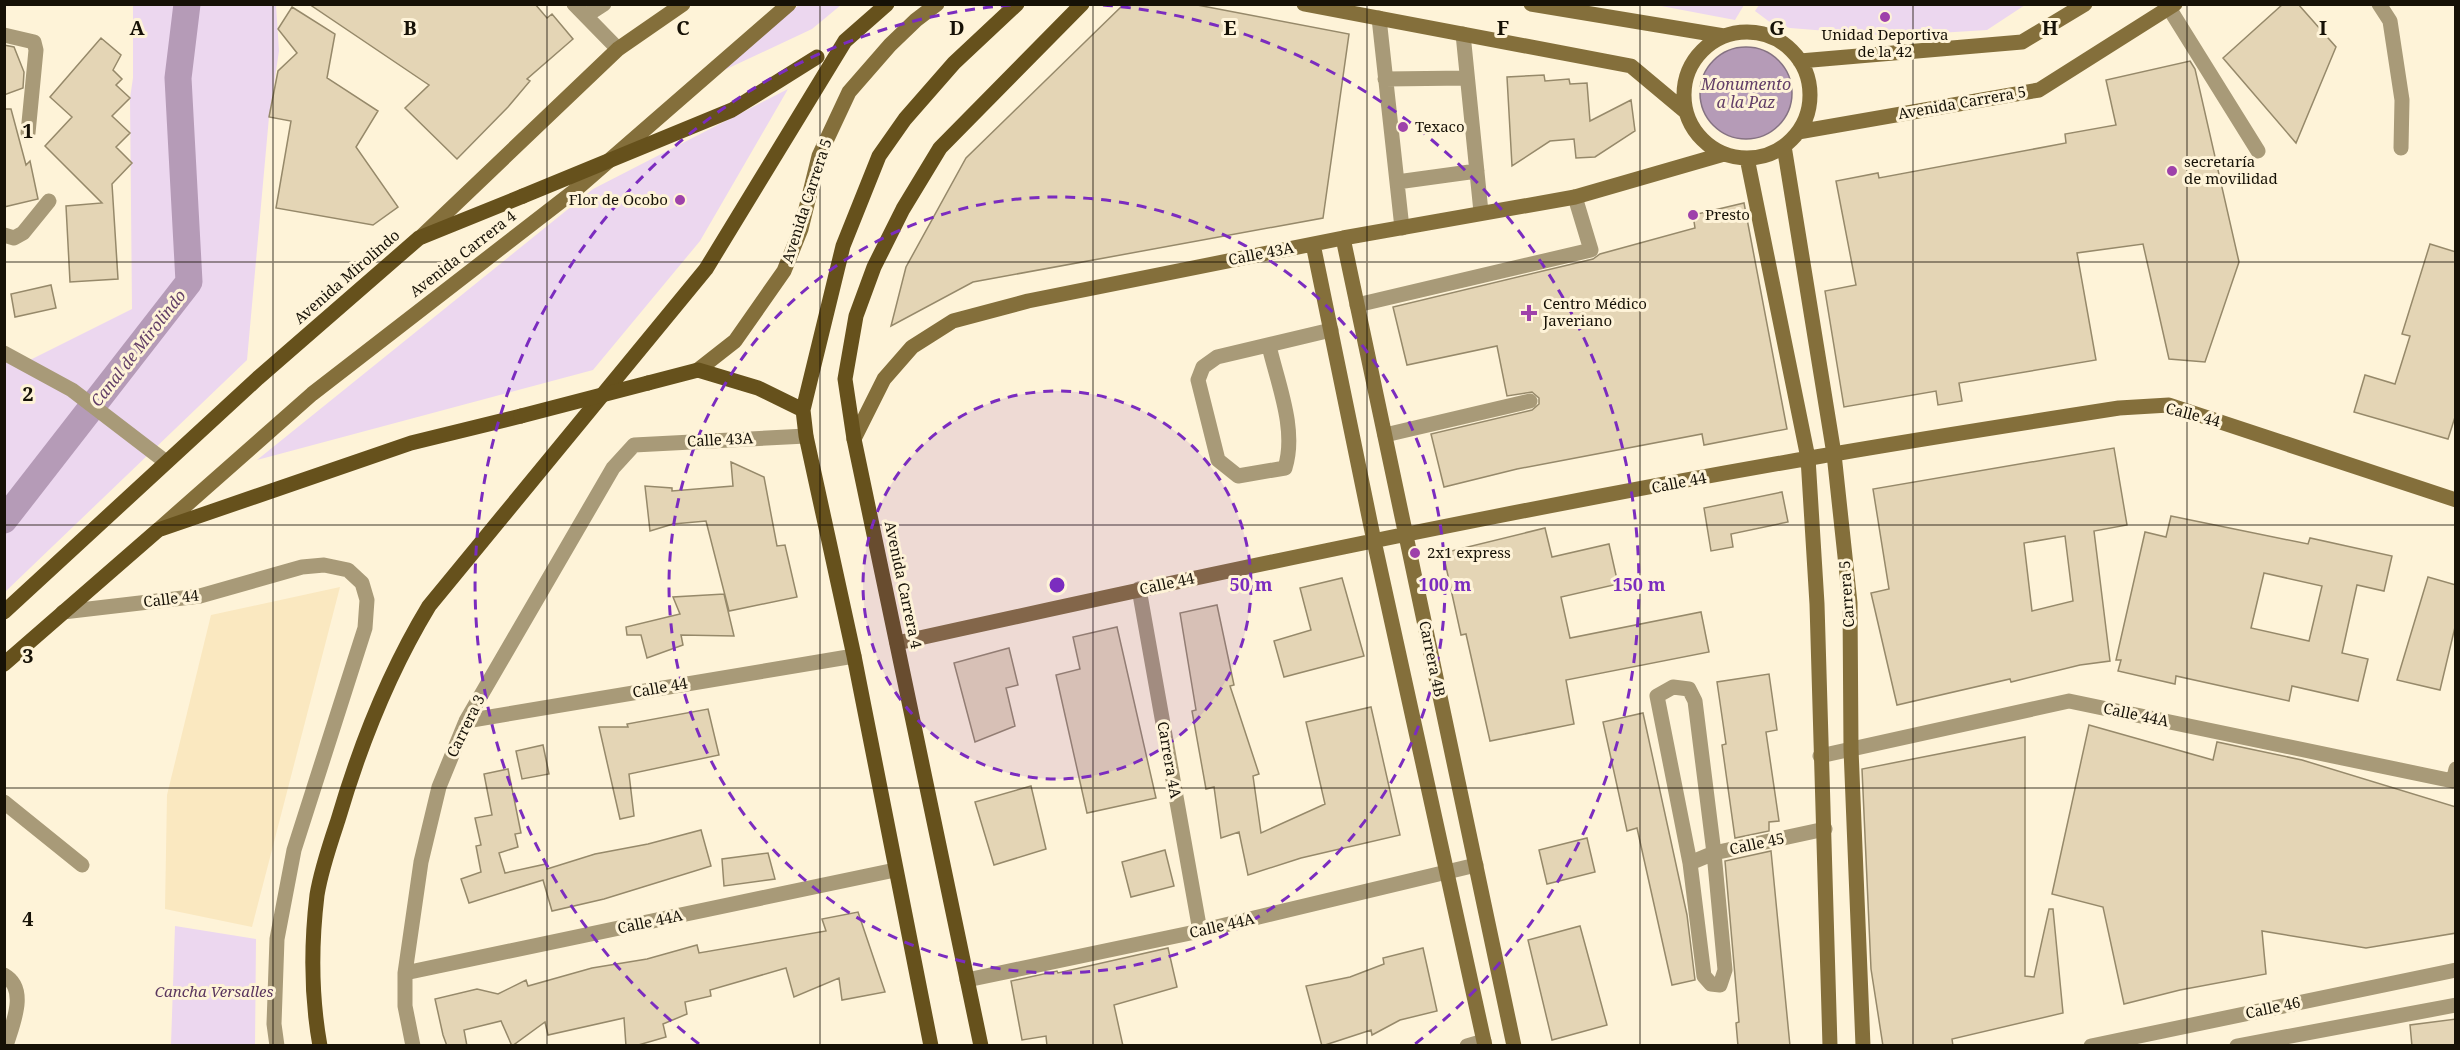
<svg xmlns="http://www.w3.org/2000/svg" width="2460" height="1050" viewBox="0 0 2460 1050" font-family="'Noto Serif',serif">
<rect width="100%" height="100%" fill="#fef3d8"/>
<!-- built -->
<path fill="#fae8c0" d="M340 587 252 927 165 909 167 795 211 615Z"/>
<!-- green -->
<path fill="#ecd7ef" d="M133 5H276L279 51 269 117 247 360 5 592V349L30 360 132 309 130 98 133 78Z
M799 5H841L812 29 718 73Z
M1656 5 1744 4V5L1735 20Z
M1759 5V4L2025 5 1987 30 1890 36 1790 28 1771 23 1755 11Z
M788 89 700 241 593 370 257 460 593 189Z
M175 926 256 939 255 1045H171Z"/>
<!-- water -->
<path fill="#b59bb7" stroke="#857282" stroke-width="1.5" d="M1700 93a46 46 0 1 1 92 0a46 46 0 1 1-92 0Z"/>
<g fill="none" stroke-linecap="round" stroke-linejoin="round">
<!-- canal -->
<path stroke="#b59bb7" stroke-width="27" d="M4 520 189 282 178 78 187 4"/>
</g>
<!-- building -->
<path fill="#e4d5b5" stroke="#96896a" stroke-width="1.5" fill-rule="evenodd" d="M309 4H535L547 18 552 14 573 39 527 79 530 81 508 107 457 159 405 108 429 85Z
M1124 4H1192L1349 34 1323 218 973 282 891 326 906 267 966 158Z
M2283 4H2298L2336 47 2296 143 2223 58Z
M292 7 335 34 327 78 378 111 356 147 398 207 373 225 276 208 291 121 269 117 278 71 297 53 278 29Z
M101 38 121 55 113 70 122 79 116 85 130 98 112 116 130 133 116 147 132 163 112 184 118 279 70 282 66 206 102 203 45 146 72 117 50 97Z
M4 45 14 47 24 72 23 88 4 95Z
M2190 61 2195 69 2239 262 2205 362 2169 359 2143 244 2077 253 2096 360 1959 383 1962 401 1938 405 1936 391 1844 407 1825 291 1856 285 1836 181 1878 173 1879 178 2066 143 2065 134 2116 125 2106 80Z
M1544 75 1545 81 1569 79 1570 84 1587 83 1590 121 1631 100 1635 131 1595 157 1576 158 1574 139 1550 141 1512 166 1507 77Z
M4 109H11L26 165 30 161 38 199 4 207Z
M1744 203 1787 429 1704 445 1702 434 1517 469 1444 487 1431 434 1532 410 1539 404V398L1532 392 1507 396 1497 346 1407 365 1393 307 1593 259 1600 254 1695 228 1693 215Z
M2430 244 2456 252V414L2448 439 2354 412 2365 375 2395 384 2410 336 2402 334Z
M51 285 56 308 15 317 11 294Z
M2114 448 2127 525 2094 531 2110 661 2080 665 2011 682 2010 679 1897 705 1871 593 1889 589 1873 489ZM2065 536 2073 601 2032 611 2024 543Z
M731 462 764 477 777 546 785 545 797 597 729 611 706 521 673 524 650 531 645 486 672 488V491L733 486Z
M1782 492 1788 522 1731 534 1733 547 1711 551 1704 508Z
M2171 516 2308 544 2310 538 2392 556 2384 591 2357 585 2342 653 2368 659 2358 701 2292 686 2289 701 2176 676 2175 684 2118 671 2121 660H2116L2145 532 2166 537ZM2264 573 2322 586 2309 641 2251 628Z
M1545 528 1552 557 1609 544 1618 584 1561 597 1570 638 1701 612 1709 652 1566 680 1574 724 1490 741 1466 634 1461 635 1443 553Z
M2428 577 2456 585V623L2440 690 2397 680Z
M1342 578 1364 656 1284 677 1274 641 1311 630 1300 588Z
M724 594 734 636 681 635 683 645 647 658 641 635H627L626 627 680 614 673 597Z
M1217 605 1234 685 1230 686 1259 774 1253 776 1261 833 1325 804 1306 722 1371 707 1400 835 1301 858 1248 875 1239 832 1221 838 1214 787 1206 789 1192 711 1196 710 1180 613Z
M1117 627 1156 798 1087 813 1056 675 1080 669 1073 637Z
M1009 648 1018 685 1006 688 1015 726 975 742 954 663Z
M1769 674 1777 730 1766 732 1779 821 1769 822V831L1735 838 1722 745 1726 744 1717 682Z
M708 709 719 755 629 774 634 816 620 819 599 727H628L627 724Z
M1643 713 1687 915 1695 980 1672 985 1637 828 1627 831 1603 722Z
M2089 725 2213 760 2217 742 2302 760 2456 807V933L2366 948 2262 931 2266 974 2180 990 2124 1004 2103 907 2052 894Z
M2025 737V976L2034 977 2049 909H2053L2063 1013 1952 1039 1953 1046H1883L1871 969 1862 769Z
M543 745 549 774 522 779 516 751Z
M508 769 521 833 515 834 518 847 499 853 505 873 546 864 547 869 595 854 648 844 701 830 711 866 604 899 552 911 543 880 469 903 461 879 481 872 476 846 481 845 475 818 492 815 484 774Z
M1031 786 1046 849 994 865 975 802Z
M1587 838 1595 872 1547 884 1539 850Z
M1165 850 1174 886 1131 897 1122 862Z
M1771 851 1790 1046H1738L1736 1023 1739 1022 1725 861Z
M768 853 775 879 724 886 722 859Z
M858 912 885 992 842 1000 839 978 794 997 786 968 710 990 711 996 685 1002 687 1014 663 1024 666 1037 635 1046H626L624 1018 548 1035 545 1022 512 1046 501 1021 464 1030 467 1046H447L443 1035 435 999 477 989 498 994 526 980 528 986 592 968 647 959 697 945 699 953 826 931 822 919Z
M1580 926 1607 1025 1552 1040 1528 940Z
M1168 948 1177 987 1114 1005 1123 1046H1047L1046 1036 1022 1040 1011 981 1057 971 1058 973Z
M1423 948 1437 1011 1400 1020 1372 1035 1371 1030 1322 1046 1306 986 1350 977 1384 964 1383 958Z
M2456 1019V1046H2412L2410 1025Z"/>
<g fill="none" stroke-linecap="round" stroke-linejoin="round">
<!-- lane -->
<path stroke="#a89a78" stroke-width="15" d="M2379 4 2390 21 2402 100 2401 148
M2169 8 2258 151
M1379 18 1402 228
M1463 34 1481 212
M1385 79 1467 78
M1397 182 1477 171
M1357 305 1591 250 1575 197
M1269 346C1278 384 1297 430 1285 468L1238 476 1218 460 1198 380 1203 367 1217 357 1331 330
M1385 435 1530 401
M4 802 82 865
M4 975C29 989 12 1025 6 1046"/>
<!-- street -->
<path stroke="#a89a78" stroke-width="15" d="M574 4 618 49
M587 15 604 4
M4 35 34 42 36 50 28 133
M4 235 14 238 23 233 49 201
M4 353 72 390 166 462
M1139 589 1200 931
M63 612 200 596 302 567 324 565 348 570 362 583 367 600 365 628 294 850 277 939 274 1024 277 1046
M1673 687 1689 689 1695 701 1714 853 1725 970 1720 985 1711 984 1704 976 1690 863 1657 696Z
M466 721 854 656
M1820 756 2069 701 2453 781 2456 769
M1690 863 1714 853 1825 829
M405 973 895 870
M967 980 1200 931 1476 865
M413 1046 405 1006V973L421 862 439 787 466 721 613 468 634 445 806 436
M1467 1046 1484 1041
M2091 1046 2456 970
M2237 1046 2456 1005"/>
<!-- secondary -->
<path stroke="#846f3b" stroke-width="15" d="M1304 4 1631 66 1686 112
M1531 4 1724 36
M1684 95a63 63 0 1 1 126 0a63 63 0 1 1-126 0Z
M1800 61 2022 42 2085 4
M1798 132 2039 90 2175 4
M1784 146 1834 454 1850 603 1851 749 1863 1046
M1747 158 1808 458 1817 604 1830 1046
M421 237 618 49 683 4
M1343 238 1514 1046
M1313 244 1374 541 1485 1046
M698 370 735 341 784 271 801 229 819 156 849 92 890 45 916 20 937 4
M854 439 884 379 912 347 953 321 1028 301 1343 238 1575 197 1724 154
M158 530 312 394 573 192 789 4
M897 643C1200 576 1504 511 1810 458 1913 440 2016 424 2119 408L2169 405 2456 500"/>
<!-- primary -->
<path stroke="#66511c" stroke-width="15" d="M648 383 698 370 758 388 803 410
M4 612 258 378 419 238 523 196
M4 664 158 530 411 443 521 416
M320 1046C311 996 311 945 317 895 321 870 330 844 338 820 360 745 389 672 429 606L706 269 845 41 887 4
M931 1046 854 656 806 436 803 410 843 246 879 156 905 119 954 63 1017 4
M981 1046 854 439 845 379 856 316 874 267 903 209 940 148 1082 4"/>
<!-- primary-bridge -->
<path stroke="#66511c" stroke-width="15" d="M523 196 732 110 817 57
M521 416 648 383"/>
</g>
<!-- grid -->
<path fill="none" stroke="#161106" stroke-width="1.5" stroke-opacity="0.55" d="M273 4V1046M547 4V1046M820 4V1046M1093 4V1046M1367 4V1046M1640 4V1046M1913 4V1046M2187 4V1046M4 262H2456M4 525H2456M4 788H2456"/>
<!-- distance rings -->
<circle cx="1057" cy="585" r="194" fill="#7b2cbf" fill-opacity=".12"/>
<g fill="none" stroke="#7b2cbf" stroke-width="3" stroke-dasharray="10 8">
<circle cx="1057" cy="585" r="194"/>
<circle cx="1057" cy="585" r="388"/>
<path d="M699 1044A582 582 0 0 1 1011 5M1103 5A582 582 0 0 1 1415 1044"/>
</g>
<!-- markers -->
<g fill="#9e41aa" stroke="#fef3d8" stroke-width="2">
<circle cx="1885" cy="17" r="6"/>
<circle cx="1403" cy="127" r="6"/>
<circle cx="2172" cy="171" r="6"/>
<circle cx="680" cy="200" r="6"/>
<circle cx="1693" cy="215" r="6"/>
<path d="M1526 304h6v6h6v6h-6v6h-6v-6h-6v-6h6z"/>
<circle cx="1415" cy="553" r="6"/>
</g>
<g text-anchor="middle" stroke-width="6" stroke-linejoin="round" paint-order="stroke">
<!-- poi labels -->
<g font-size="15" fill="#161106" stroke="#fef3d8" text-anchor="start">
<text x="1885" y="40" text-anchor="middle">Unidad Deportiva<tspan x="1885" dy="17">de la 42</tspan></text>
<text x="1415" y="132">Texaco</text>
<text x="2184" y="167">secretaría<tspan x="2184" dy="17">de movilidad</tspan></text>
<text x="668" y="205" text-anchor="end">Flor de Ocobo</text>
<text x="1705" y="220">Presto</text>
<text x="1543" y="309">Centro Médico<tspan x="1543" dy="17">Javeriano</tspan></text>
<text x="1427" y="558">2x1 express</text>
</g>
<!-- street labels -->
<g font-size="15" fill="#161106" stroke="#fef3d8">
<text transform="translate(1962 103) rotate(-10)" y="5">Avenida Carrera 5</text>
<text transform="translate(807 201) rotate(-72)" y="5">Avenida Carrera 5</text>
<text transform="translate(463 254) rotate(-38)" y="5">Avenida Carrera 4</text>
<text transform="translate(1261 254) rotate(-11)" y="5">Calle 43A</text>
<text transform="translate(347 277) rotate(-41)" y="5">Avenida Mirolindo</text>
<text transform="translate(2193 415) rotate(15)" y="5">Calle 44</text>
<text transform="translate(720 440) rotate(-3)" y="5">Calle 43A</text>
<text transform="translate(1679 483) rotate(-11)" y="5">Calle 44</text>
<text transform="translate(1167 584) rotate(-12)" y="5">Calle 44</text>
<text transform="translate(903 585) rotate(78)" y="5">Avenida Carrera 4</text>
<text transform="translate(1847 594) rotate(-94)" y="5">Carrera 5</text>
<text transform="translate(171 599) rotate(-7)" y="5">Calle 44</text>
<text transform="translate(1432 659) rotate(78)" y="5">Carrera 4B</text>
<text transform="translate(660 688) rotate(-10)" y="5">Calle 44</text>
<text transform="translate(2136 715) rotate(12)" y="5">Calle 44A</text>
<text transform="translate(466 726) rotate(-64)" y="5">Carrera 3</text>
<text transform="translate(1169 760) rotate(80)" y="5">Carrera 4A</text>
<text transform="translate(1757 844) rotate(-12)" y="5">Calle 45</text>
<text transform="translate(650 922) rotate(-12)" y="5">Calle 44A</text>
<text transform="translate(1222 926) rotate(-13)" y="5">Calle 44A</text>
<text transform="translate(2273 1008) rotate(-12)" y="5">Calle 46</text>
</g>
<!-- park labels -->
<g font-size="15" font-style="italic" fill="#5a365e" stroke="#fef3d8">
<text x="214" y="997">Cancha Versalles</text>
</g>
<!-- water labels -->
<g font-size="16" font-style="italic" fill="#623e67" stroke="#fef3d8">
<text x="1746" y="90">Monumento<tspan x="1746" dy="18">a la Paz</tspan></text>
<text transform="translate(138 348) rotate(-52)" y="6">Canal de Mirolindo</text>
</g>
</g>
<g font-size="20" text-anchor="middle" font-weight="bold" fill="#161106" stroke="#fef3d8" stroke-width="6" stroke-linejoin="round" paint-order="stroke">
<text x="137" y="35">A</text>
<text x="410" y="35">B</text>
<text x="683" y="35">C</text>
<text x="957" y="35">D</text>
<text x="1230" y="35">E</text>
<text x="1503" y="35">F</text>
<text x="1777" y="35">G</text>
<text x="2050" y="35">H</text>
<text x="2323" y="35">I</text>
<text x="28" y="138">1</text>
<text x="28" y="401">2</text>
<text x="28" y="663">3</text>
<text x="28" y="926">4</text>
</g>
<circle cx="1057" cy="585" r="9" fill="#7b2cbf" stroke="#fef3d8" stroke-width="3"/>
<g font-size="18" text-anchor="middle" font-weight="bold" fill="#7b2cbf" stroke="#fef3d8" stroke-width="6" stroke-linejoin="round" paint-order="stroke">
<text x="1251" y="591">50 m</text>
<text x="1445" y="591">100 m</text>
<text x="1639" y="591">150 m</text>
</g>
<!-- border -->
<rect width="2460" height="1050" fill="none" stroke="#161106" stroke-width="12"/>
</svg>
